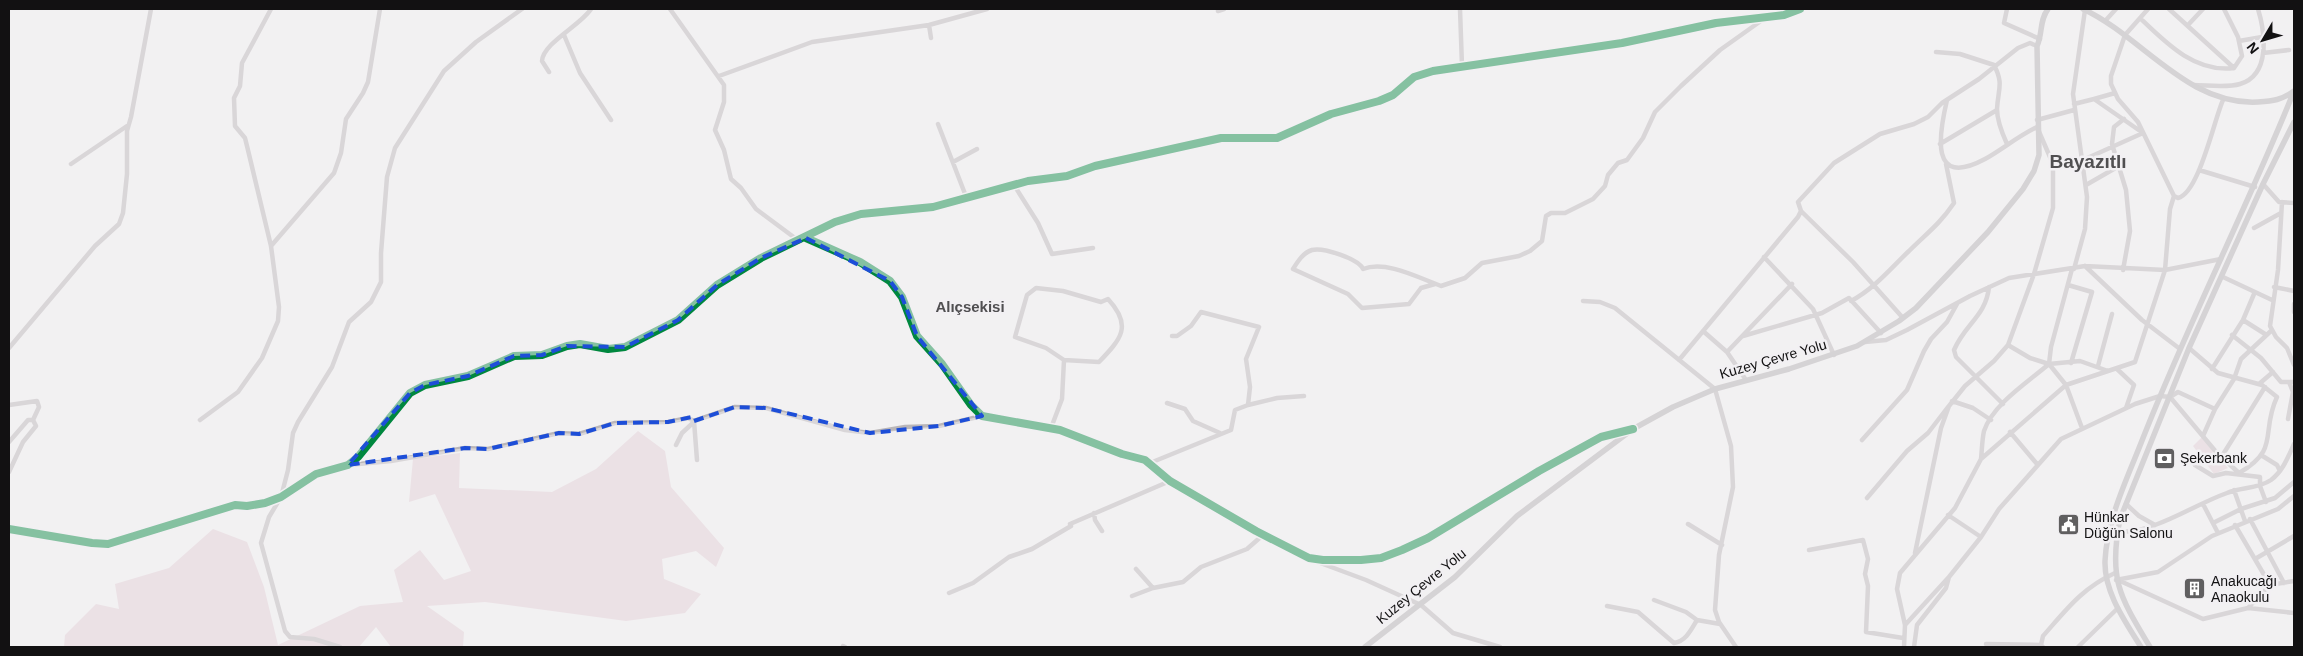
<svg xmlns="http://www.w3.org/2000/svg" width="2303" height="656" viewBox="0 0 2303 656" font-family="Helvetica,sans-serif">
<rect width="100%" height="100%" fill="#f2f1f2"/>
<!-- green -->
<path fill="#e2cfd5" d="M638 431 665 451 671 487 724 548 716 567 696 551 662 559 664 579 701 594 685 613 626 621 485 602 427 606 464 632 463 647H391L376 627 359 647H64L65 635 96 604 119 609 115 584 169 568 213 529 247 542 264 587 278 645 360 606 403 602 394 570 420 550 444 580 471 571 435 494 409 502 413 459 460 453 459 488 552 492 596 469Z
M2202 437 2228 468 2214 474 2193 446Z"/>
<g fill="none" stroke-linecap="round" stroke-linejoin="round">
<!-- minor -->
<path stroke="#bab6b8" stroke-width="4.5" d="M670 9 724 85V102L715 130 724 150 731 179 741 188 756 209 799 241
M1460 9 1462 66
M2007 9 2004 23 2040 39
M2148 9 2125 35 2111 76V84L2118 99 2138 122 2174 196 2178 198C2199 193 2214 120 2223 100
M2169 9 2234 68
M1218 11 1224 9
M2140 18C2166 43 2195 73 2234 68L2242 56 2238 37 2224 9
M2106 20 2116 9
M929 25 931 38
M2188 25 2203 9
M564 35 580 73 611 120
M2239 41 2262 37
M1936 52 1960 54 1994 65C2004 84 1998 89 1997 109 1997 121 2002 133 2007 144
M2263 53 2289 50
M549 72 542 61C543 43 581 25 591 9
M719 76 812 42 929 25 987 9
M2193 85C2207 85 2227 88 2240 84 2271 75 2265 32 2258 9
M2094 99 2115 93
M2037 120 2074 110
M938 124 967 199
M1940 144 1997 110
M953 162 977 149
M71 164 127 126
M2053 164 2083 160 2143 133 2094 99 2074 104
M2199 170 2255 187
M2263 184 2279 202 2294 203
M1014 185 1038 223 1052 254 1093 248
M2086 185 2119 166
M2282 202 2278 270 2270 326 2276 337 2287 348 2294 365
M1801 211 1853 262 1903 318
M2254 228 2281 213
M806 238 860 262 890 281 902 297 917 336 942 364 971 405 982 416 1060 430 1122 454 1145 460 1170 481 1256 531 1309 558 1323 560H1361L1381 558 1402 550 1428 538 1539 471 1601 437 1633 429
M271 246 334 173 341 153 346 119 363 93 368 82 380 9
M1764 257 1813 309 1834 355
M2085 266 2142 320 2180 349
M2074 269 2085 229 2087 197 2073 94 2085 10
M2123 270 2130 231 2126 190 2112 144 2114 127 2124 119
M2223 277 2272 300
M1435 284 1421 288 1409 304 1362 308 1348 294 1293 269C1298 261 1303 253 1312 250 1323 247 1359 259 1363 269 1386 260 1419 278 1441 286L1465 278 1482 263 1519 256 1530 251 1542 241 1546 216 1551 213H1565L1593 199 1605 186 1608 175 1618 163 1627 160 1643 138 1655 112 1681 86 1720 50 1765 18
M2068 285 2092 292 2071 363
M1989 287C1986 316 1965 324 1954 350L1956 357 2003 404
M2274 287 2294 291
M1036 288 1063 291 1101 302 1108 299C1133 326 1121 339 1099 362L1064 360 1046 348 1015 337 1027 295Z
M1583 301 1600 302 1615 308 1715 389 1731 446 1733 487 1719 555 1715 610 1719 622 1736 647
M1851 301C1875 288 1890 269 1909 251 1927 233 1939 225 1954 203L1946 164
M2294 304V312
M2243 320 2265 334
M1703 331 1727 352 1746 380
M2232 335 2261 358 2281 382H2294
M1743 336 1822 313 1849 298 1881 333
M1865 342 1886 340 1907 330 1970 296 2009 278 2085 266 2165 270 2221 259
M2008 345 2030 358 2049 364 2080 361 2108 371
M9 348 95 246 119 224 123 213 127 174V131L131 117 151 9
M1727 352 1792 284
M1679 360 1798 217 1801 211 1798 202 1834 163 1880 134 1914 124 1928 117 1942 103 1979 79 2018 48 2030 43 2037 46
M2049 364 2066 385 2082 428
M2098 366 2112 314
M2117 369 2134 385 2126 408
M2212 369 2243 320 2254 294
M2259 384 2273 372
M2170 397 2217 453 2239 473C2281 449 2260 433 2277 397L2262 385 2218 373 2189 348
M1952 401 1973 408 1991 420
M1167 403 1185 409 1193 421 1220 433
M9 405 37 401 39 407 33 420
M1248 405 1277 398 1304 396
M2288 419 2293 392 2289 382
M200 420 238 392 262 358 278 321 279 307 271 246 247 146 245 138 235 126 234 98 240 86 242 63 271 9
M1051 428 1062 399 1064 360
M2010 432 2037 464
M2203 436 2215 409 2234 379 2241 359 2272 330
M1862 440 1907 390 1924 351 1931 339 1947 322 1957 304
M9 442 28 420H33L36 426 23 442 9 472
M676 445 682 433 695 421
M2261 455 2277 465 2280 471
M2222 456 2265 387
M1981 459C1982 450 1982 440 1984 431 1993 404 2028 382 2049 364L2051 347 2072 269
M697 460 694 421 735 407 766 408 845 430 870 433 905 427 939 426 982 416
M1150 463 1231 430 1235 410 1248 405 1250 387 1246 359 1259 327 1201 312 1191 326 1177 336H1172
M348 465 391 461 465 448 488 449 559 433 579 434 615 423 668 422 688 418 694 421
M2195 465 2213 476 2226 473 2260 477V486L2266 502
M2234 490 2245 521
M1867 498 1907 451 1928 433 1948 407
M2126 504 2139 516 2155 525C2180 516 2202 502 2227 493 2241 487 2258 489 2271 480 2283 471 2288 457 2294 444
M2203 504 2218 533
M1094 513 1095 520 1102 531
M1948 515 1981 537
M2250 519 2284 583
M2213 523 2241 509 2275 498 2294 482
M1688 524 1722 545
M2235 525 2270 585
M9 529 92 543 108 544 235 505 247 506 265 503 281 497 316 474 348 465 358 457 410 393 425 385 468 376 514 356 542 355 567 346 580 344 608 349 625 347 678 320 717 285 761 258 835 222 861 214 933 207 1028 181 1067 176 1095 166 1221 138H1277L1331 114 1379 101 1393 95 1414 77 1433 71 1622 43 1716 23 1784 15 1800 9
M2117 532 2137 531 2155 525
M1809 550 1863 540 1868 559 1865 574 1868 586 1866 632 1903 638
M1915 553 1941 428 1949 406 1965 386 1994 361 2008 345 2034 274 2053 208V164L2037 127C2018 136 2003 149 1985 159 1929 189 1939 134 1947 100
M2255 559 2294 536
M1315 561 1366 580 1421 605 1453 633 1500 647
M1136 569 1153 588 1183 582 1201 567 1247 549 1263 535
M2116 580 2158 572 2212 536 2278 509 2294 496
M2118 580 2203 619 2248 608 2294 613
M949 593 973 583 1009 557 1032 549 1071 526 1070 524 1170 481
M1132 596 1153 588
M1654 600 1686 612 1697 620
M1607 606 1638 612 1674 643C1686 641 1691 630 1697 620L1720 624
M2248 608 2270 585 2294 581
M1905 625 1897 589 1900 573 1955 508 1981 459 2066 385 2135 362 2165 270 2170 209 2174 196
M1986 644 2041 645 2043 647
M2041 645 2043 636C2066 610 2082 588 2115 573
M843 646 845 647
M340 647 314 639 290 637 285 631 261 543 269 517 281 497 288 470 293 433 298 422 332 367 349 322 371 302 381 282V253L387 177 395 148 444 71 476 42 522 9
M1904 647 1905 625 1948 578
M1914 647 1917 625 1946 588 1949 577 1981 537 1999 509 2061 439 2135 404 2160 396 2170 397 2178 392 2215 409
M2078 647 2118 608"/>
<!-- major -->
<path stroke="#b2afb1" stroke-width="5.5" d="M2083 9C2143 37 2187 106 2258 102 2273 101 2282 100 2294 91
M1365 647 1455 577 1517 516 1633 429 1673 407 1715 389 1789 369 1857 346 1899 321 1916 308 1988 232 2023 189 2034 171 2039 155 2037 46C2043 33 2039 21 2048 9
M2141 647C2125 621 2104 592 2105 561 2107 518 2128 477 2143 438 2189 321 2247 208 2294 91
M2150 647C2120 597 2108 579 2120 519L2189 348 2263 184 2294 122"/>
<defs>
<path id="cycleway" d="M806 238 860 262 890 281 902 297 917 336 942 364 971 405 982 416 1060 430 1122 454 1145 460 1170 481 1256 531 1309 558 1323 560H1361L1381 558 1402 550 1428 538 1539 471 1601 437 1633 429
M9 529 92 543 108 544 235 505 247 506 265 503 281 497 316 474 348 465 358 457 410 393 425 385 468 376 514 356 542 355 567 346 580 344 608 349 625 347 678 320 717 285 761 258 835 222 861 214 933 207 1028 181 1067 176 1095 166 1221 138H1277L1331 114 1379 101 1393 95 1414 77 1433 71 1622 43 1716 23 1784 15 1800 9"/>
</defs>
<!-- cycleway casing -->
<use href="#cycleway" stroke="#f2f0f3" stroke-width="11"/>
<!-- cycleway -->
<use href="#cycleway" stroke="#00873e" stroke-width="8"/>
</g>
<!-- marked area -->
<path d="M0 0H2303V656H0ZM806 238 890 281 902 297 917 336 982 416 939 426 870 433 766 408 735 407 694 421 692 417 668 422 615 423 579 434 559 433 488 449 465 448 348 465 410 393 425 385 468 376 514 356 542 355 567 346 625 347 678 320 717 285 761 258Z" fill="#f2f1f2" fill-opacity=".55" fill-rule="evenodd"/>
<path fill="none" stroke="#1d4ed8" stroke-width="4" stroke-dasharray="10 6" stroke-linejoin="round" d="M806 238 890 281 902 297 917 336 982 416 939 426 870 433 766 408 735 407 694 421 692 417 668 422 615 423 579 434 559 433 488 449 465 448 348 465 410 393 425 385 468 376 514 356 542 355 567 346 625 347 678 320 717 285 761 258Z"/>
<!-- icons -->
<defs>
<symbol id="bank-square" viewBox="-11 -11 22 22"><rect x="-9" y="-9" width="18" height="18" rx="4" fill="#605f60" stroke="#f2f0f3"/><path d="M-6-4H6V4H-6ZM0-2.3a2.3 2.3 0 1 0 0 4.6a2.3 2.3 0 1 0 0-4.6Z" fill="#fff"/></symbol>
<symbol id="civic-square" viewBox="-11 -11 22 22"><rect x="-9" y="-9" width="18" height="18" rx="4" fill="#605f60" stroke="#f2f0f3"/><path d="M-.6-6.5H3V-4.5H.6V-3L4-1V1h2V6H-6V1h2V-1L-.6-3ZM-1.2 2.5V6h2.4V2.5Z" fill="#fff"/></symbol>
<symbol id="building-square" viewBox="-11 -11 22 22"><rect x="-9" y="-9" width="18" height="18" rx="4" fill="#605f60" stroke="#f2f0f3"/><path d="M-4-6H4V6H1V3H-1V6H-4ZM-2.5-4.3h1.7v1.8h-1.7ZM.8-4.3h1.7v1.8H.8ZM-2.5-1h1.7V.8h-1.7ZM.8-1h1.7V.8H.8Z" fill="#fff"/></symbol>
</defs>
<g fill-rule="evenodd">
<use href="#bank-square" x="2152" y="446" width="25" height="25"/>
<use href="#civic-square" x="2056" y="512" width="25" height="25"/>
<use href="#building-square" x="2182" y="576" width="25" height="25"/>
</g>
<g text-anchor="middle" stroke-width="5" stroke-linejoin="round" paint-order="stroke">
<!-- street labels -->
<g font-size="14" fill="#121112" stroke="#f2f0f3">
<text transform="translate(1773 359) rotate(-16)" y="5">Kuzey Çevre Yolu</text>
<text transform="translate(1421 586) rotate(-39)" y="5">Kuzey Çevre Yolu</text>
</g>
<!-- poi labels -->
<g font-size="14" fill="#121112" stroke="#f2f0f3" text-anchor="start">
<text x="2180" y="463">Şekerbank</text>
<text x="2084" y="522">Hünkar<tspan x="2084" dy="16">Düğün Salonu</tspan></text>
<text x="2211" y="586">Anakucağı<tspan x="2211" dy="16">Anaokulu</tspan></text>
</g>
<!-- neighbourhood labels -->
<g font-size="15" font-weight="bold" fill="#504f51" stroke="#f2f0f3">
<text x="970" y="312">Alıçsekisi</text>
</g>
<!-- district labels -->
<g font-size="19" font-weight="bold" fill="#504f51" stroke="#f2f0f3">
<text x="2088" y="168">Bayazıtlı</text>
</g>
</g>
<!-- border -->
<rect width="2303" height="656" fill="none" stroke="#121112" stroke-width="20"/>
<!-- north arrow -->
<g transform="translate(2263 40) rotate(232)" stroke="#f2f0f3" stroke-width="4" paint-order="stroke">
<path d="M0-4L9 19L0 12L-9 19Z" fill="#121112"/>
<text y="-8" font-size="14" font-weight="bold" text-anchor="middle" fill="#121112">N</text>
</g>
</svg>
